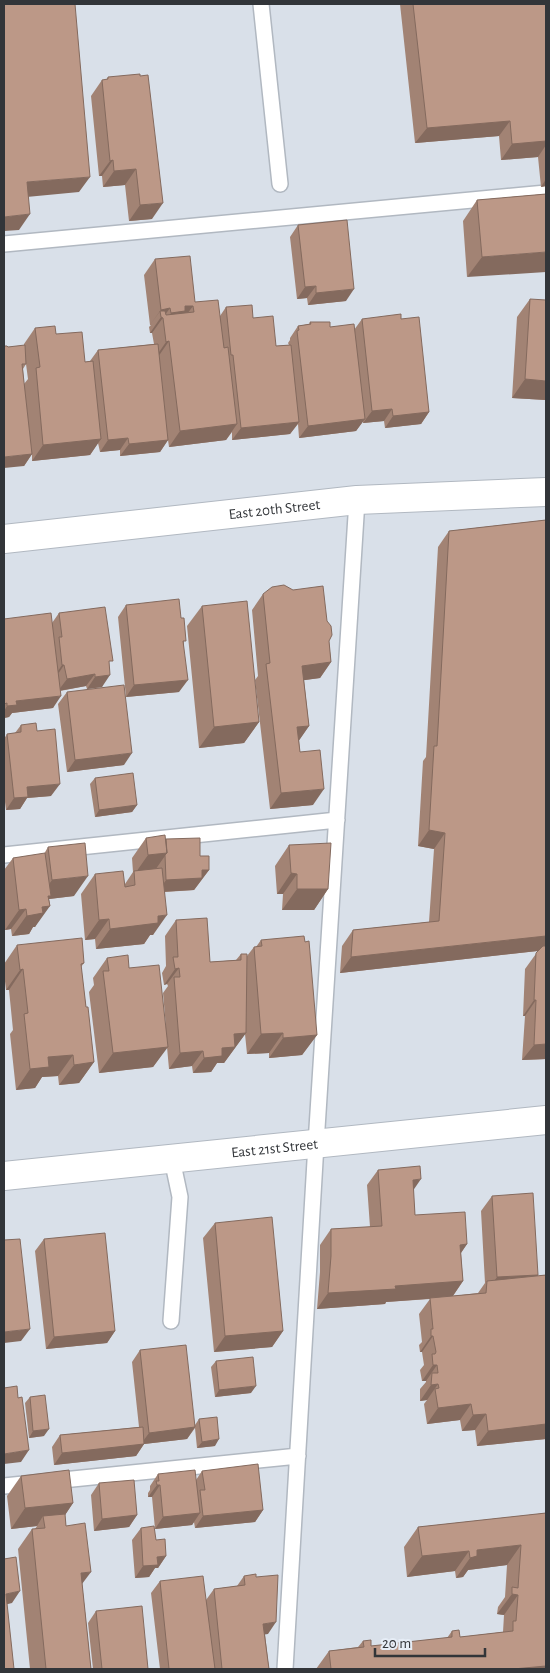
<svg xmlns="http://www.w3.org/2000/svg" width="550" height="1673" viewBox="0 0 550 1673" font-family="'Alegreya Sans',sans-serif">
<rect width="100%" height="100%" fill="#d9e0e9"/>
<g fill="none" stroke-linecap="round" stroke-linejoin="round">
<defs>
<path id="lane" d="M261 4 280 184
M4 244 546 193
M4 855 337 820
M171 1321 180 1197 172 1159
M4 1486 298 1456
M285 1669 316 1144 357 500"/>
<g id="street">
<path id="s1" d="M4 539 357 500 546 492"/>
<path id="s2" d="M4 1176 546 1120"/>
</g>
</defs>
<!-- lane casing -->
<use href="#lane" stroke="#b1b8c1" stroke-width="18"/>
<!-- street casing -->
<use href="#street" stroke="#b1b8c1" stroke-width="30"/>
<!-- lane -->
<use href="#lane" stroke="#fff" stroke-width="15"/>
<!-- street -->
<use href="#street" stroke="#fff" stroke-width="28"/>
</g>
<!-- wall -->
<path fill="#a28374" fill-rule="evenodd" d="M400 4H546V186L541 187 538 157 501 160 499 136 415 143Z
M108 77 152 219 129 221 125 185 103 187 102 176H99L91 96 102 80H106Z
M546 194 467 277 463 221 477 200Z
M298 225 346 301 308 305 307 298 297 299 290 237Z
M155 259 195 302 220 316 226 307 253 318 276 346 289 345 288 343 290 340V338L298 326 309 324 310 322 330 327 354 330 362 319H401L429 412 421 424 385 428 384 421 363 423V421L356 431 299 438 298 424 290 434 232 440V432L226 440 169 447 168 440 160 452 120 456V450L100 452 98 443 90 455 32 461V454L24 466 8 347 24 346V344L35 328 56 334 85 362 90 361 98 350 154 344 152 333H150L149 327 151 325H150L144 275ZM26 364 28 379 24 384 23 369Z
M530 299 546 400 512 398 517 317Z
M546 520V1059L522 1060 525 1016H523L525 969 538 951 340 973 342 946 353 930 429 922 434 849 418 846 423 761 426 757 438 547 449 531Z
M263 594 329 641 331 662 320 678 304 680 309 726 299 740 300 752 313 805 270 809 255 680 258 676 252 610Z
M126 605 181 618 184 644 179 692 126 697 118 617Z
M202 606 259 722 244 743 199 748 187 626Z
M59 613 109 665 102 687 87 689 86 686 60 691 53 708 12 713 9 717 4 718V619L52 623Z
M67 692 124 765 67 772 58 704Z
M21 725 37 731 51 796 27 798 20 809 6 810 4 794V739L7 734 15 733Z
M95 778 137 805 132 812 95 817 90 784Z
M146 838 166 839 200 856 209 870 194 890 165 892 153 935H150L144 944 96 949 95 939 85 940 81 894 95 874 125 884 133 872 132 858Z
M289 845 328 889 314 910H282L283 894H277L275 866Z
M48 847 74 896 49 899 35 927H33L29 934 12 936 11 929 5 930 4 923V870L13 858 44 854Z
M176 920 210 962 236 960 241 954 247 956 254 947H256L261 940 317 1035 302 1055 269 1058V1053L247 1054 245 1034 224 1063H217L211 1072 193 1073 192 1066 169 1069 167 1047 153 1067 99 1073 89 992 94 985 93 978 107 958 129 968 166 1027 163 993 168 986 167 984 164 985 162 973 166 966 165 936Z
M17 945 84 963 81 967 86 1007 94 1062 79 1083 59 1085 58 1076 42 1077 35 1088 16 1090 10 1034 13 1030 9 990H6L4 973V964Z
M378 1170 413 1190 415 1215 467 1244 461 1253 463 1281 453 1296 478 1293 485 1283 481 1211 492 1196 538 1275 537 1276 546 1275V1439L477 1446 475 1430 462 1431 460 1420 427 1424 424 1404 427 1400 420 1401V1389L426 1382V1381H422L420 1370 424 1365 422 1352H420L419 1345 422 1342 419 1314 430 1299 386 1302 385 1304 317 1309 320 1272V1245L331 1229 370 1227 367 1185Z
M215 1223 283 1331 272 1347 214 1352 203 1238Z
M44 1239 115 1331 107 1343 46 1349 35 1251Z
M140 1350 195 1425 199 1419 215 1446 197 1448 195 1428 187 1439 144 1444 136 1456 54 1465 52 1447 60 1435 139 1427 132 1362Z
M216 1361 251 1393 215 1397 211 1367Z
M30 1397 44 1436 29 1438 25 1403Z
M202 1471 263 1510 255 1522 195 1528 194 1522 192 1525 155 1529 152 1497H148V1493L150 1490V1486L158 1474 196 1480Z
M21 1476 73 1503 65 1515 66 1526 82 1583 91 1669H30L18 1549 32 1529H35L37 1526 11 1529 7 1496Z
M99 1483 137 1515 129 1527 94 1531 91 1495Z
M546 1513V1669H316L329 1651 358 1647 363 1641 371 1646 447 1638 452 1631 460 1637 503 1632 504 1615 497 1614 498 1607 505 1597 507 1565 468 1570 463 1577 456 1578 455 1571 407 1577 404 1547 418 1527Z
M141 1528 156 1540 166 1556 158 1568H155L149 1577 135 1578 132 1540Z
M244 1576 268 1634H265L269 1669H160L151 1593 160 1581 206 1600 214 1589 237 1586Z
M96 1611 148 1669H93L88 1623Z"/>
<!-- shaded-wall -->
<path fill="#846a5e" d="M510 121 499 136 415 143 427 128Z
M546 141V145L538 157 501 160 512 144Z
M113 160 102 176H99L110 161Z
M136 169 125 185 103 187 114 171Z
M90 177 79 192 16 198 27 182Z
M546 179V186L541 187Z
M163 203 152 219 129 221 140 205Z
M30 214 19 230 4 231V217Z
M546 252V272L467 277 482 257Z
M316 286 307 298 297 299 305 287Z
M354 289 346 301 308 305 316 293Z
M185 306H193L182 321 164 323 171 313Z
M170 308 152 333H150L161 317 160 311 150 325 161 310Z
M169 341 158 357 155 358 166 342Z
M525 379 546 381V400L512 398Z
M392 409 384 421 363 423 372 411Z
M429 412 421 424 385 428 393 416Z
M365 419 356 431 299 438 308 426Z
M299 422 290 434 232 440 241 428Z
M237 424 226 440 169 447 180 431Z
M128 438 120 450 100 452 108 440Z
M101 439 90 455 32 461 43 445Z
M168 440 160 452 120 456 129 444Z
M32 454 24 466 4 468V457Z
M331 662 320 678 291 682 302 666Z
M62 665H64L56 677H54Z
M95 674 86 686 58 691 67 679Z
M110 675 102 687 87 689 95 677Z
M188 680 179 692 126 697 134 685Z
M61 696 53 708 12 713 9 717 4 718V711L7 706 16 701Z
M259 722 244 743 199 748 214 727Z
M309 726 298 742 297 727Z
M132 753 124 765 67 772 75 760Z
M60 784 51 796 27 798 20 809 6 810 14 798 27 787Z
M324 789 313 805 270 809 281 793Z
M137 805 132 812 95 817 99 810Z
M429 830 445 833 434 849 418 846Z
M167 853 153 873 134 875 148 855Z
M202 870H209L194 890 158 892 166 880Z
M291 873 297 874 283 894H277Z
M88 876 74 896 49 899 50 906 35 927H33L29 934 12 936 52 880Z
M297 889H328L314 910H282Z
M26 909 11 929 5 930 19 910Z
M167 915 153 935H150L144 944 96 949 110 929 158 916Z
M109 919 95 939 85 940 99 920Z
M546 936V950L340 973 351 957Z
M179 968 167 984 164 985 175 969Z
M23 969 9 990H6L20 970Z
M534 1000H536L525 1016H523Z
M246 1033 224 1063H217L211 1072 193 1073 204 1058 234 1034Z
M283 1033 269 1053 247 1054 261 1034Z
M317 1035 302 1055 269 1058 283 1038Z
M546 1044V1059L522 1060 534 1045Z
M168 1047 153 1067 99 1073 113 1053Z
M203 1051 192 1066 169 1069 180 1053Z
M73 1055 58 1076 42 1077 35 1088 16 1090 30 1069 48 1057Z
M94 1062 79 1083 59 1085 74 1065Z
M421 1179 410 1195 413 1180Z
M467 1244 456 1260 460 1245Z
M538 1275 527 1290 486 1293 497 1277Z
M463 1281 452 1297 386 1302 385 1304 317 1309 328 1293 395 1286Z
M30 1329 21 1341 4 1343V1332Z
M115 1331 107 1343 46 1349 54 1337Z
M283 1331 272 1347 214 1352 225 1336Z
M431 1336H433L422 1352H420Z
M433 1365H437L426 1381H422Z
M438 1384 427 1400 420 1401 431 1385Z
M256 1386 251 1393 215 1397 219 1390Z
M471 1404 460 1420 427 1424 438 1408Z
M486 1414 475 1430 462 1431 473 1415Z
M546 1424V1439L477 1446 488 1431Z
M195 1427 187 1439 144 1444 136 1456 54 1465 62 1453 141 1444 149 1433Z
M49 1429 44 1436 29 1438 33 1431Z
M219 1439 215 1446 197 1448 202 1442Z
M29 1450 21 1462 4 1464V1454Z
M157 1485H160L152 1497H148Z
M73 1503 59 1524 43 1516 37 1526 11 1529 25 1508Z
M263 1510 255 1522 195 1528 203 1516Z
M200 1513 192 1525 155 1529 163 1517Z
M137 1515 129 1527 94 1531 102 1519Z
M521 1545 507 1565 468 1570 463 1577 456 1578 470 1558 477 1550Z
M469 1551 455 1571 407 1577 422 1556Z
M166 1556 158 1568H155L149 1577 135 1578 143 1566 157 1557Z
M91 1572 76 1592 81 1573Z
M20 1591 12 1603 4 1605 6 1594Z
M512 1594 518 1595 504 1615 497 1614Z
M276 1622 268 1634 255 1636 263 1624Z
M546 1666V1669H513Z"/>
<!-- building -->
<path fill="#bc9887" stroke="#846a5e" d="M4 4H75L90 177 27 182 30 214 4 217Z
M413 4H546V141L512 144 510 121 427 128Z
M140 74V76L148 75 163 203 140 205 136 169 114 171 113 160 110 161 102 80 108 79V77Z
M546 194V252L482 257 477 200Z
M347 220 354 289 316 293V286L305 287 298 225Z
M190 256 195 302 218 300 224 348 228 347 237 424 180 431 169 341 166 342 163 318 161 317 160 311H165L166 315 194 312 193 306H185V311L171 313 170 308 161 310 155 259Z
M530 299 546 300V381L525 379Z
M252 305 253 318 273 316 276 346 291 345 299 422 241 428 233 355H231L226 307Z
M401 314V319L419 317 429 412 393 416 392 409 372 411 362 319Z
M310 322H330V327L354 324 365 419 308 426 297 331 299 330 298 326 311 324Z
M55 326 56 334 82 332 85 362 93 361 101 439 43 445 36 368 40 367 35 328Z
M158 344 168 440 129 444 128 438 108 440 98 350Z
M25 345 26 364H22L32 454 4 457V346H7L8 347Z
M546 520V936L351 957 353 930 439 921 445 833 429 830 434 746H437L449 531Z
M284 585 293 590 323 586 327 621 331 626 332 635 329 641 331 662 302 666 309 726 297 727 300 752 320 750 324 789 281 793 266 664 270 663 263 594 272 587Z
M179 599 181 618H184L186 641H183L188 680 134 685 126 605Z
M247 601 259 722 214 727 202 606Z
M105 607 113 661H109L110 675 95 677V674L67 679 64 665H62L59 637H62L59 613Z
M51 613 61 696 16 701 17 705 7 706V703L4 704V619Z
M124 685 132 753 75 760 67 692Z
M36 723 37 731 55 729 60 784 27 787 28 797 14 798 7 734 21 732V725Z
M133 773 137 805 99 810 95 778Z
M165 835 167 853 148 855 146 838Z
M200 838V856H209V870H202V878L166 880 165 855 167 853 166 839Z
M85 843 88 876 52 880 48 847Z
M331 843 328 889H297V874L291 873 289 845Z
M45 853 51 896H48L50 906 42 907 43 913 27 916 26 909 19 910 13 858Z
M162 868 167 915 158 916V923L110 929 109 919 99 920 95 874 123 871 125 887 135 885 134 871Z
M207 918 210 962 241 960V954H247L246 1033 234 1034 235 1047 222 1048V1056L204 1058 203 1051 180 1053 174 977H180L179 968 175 969 173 957H178L176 920Z
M304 936 305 942 309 941 317 1035 283 1038V1033L261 1034 254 947 262 946 261 940Z
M82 938 84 963 81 964 86 1007H88L94 1062 74 1065 73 1055 48 1057 49 1067 30 1069 24 1014 28 1013 23 969 20 970 17 945Z
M543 946H546V1044L534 1045 536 1000H534L536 953Z
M128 955 129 968 159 965 168 1047 113 1053 103 971H109L107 958Z
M420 1166 421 1179 413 1180 415 1215 465 1212 467 1244 460 1245 463 1281 395 1286 396 1289 328 1293 331 1256V1229L382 1226 378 1170Z
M533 1193 538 1275 497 1277 492 1196Z
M272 1217 283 1331 225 1336 215 1223Z
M105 1233 115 1331 54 1337 44 1239Z
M20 1239 30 1329 4 1332V1240Z
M546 1275V1424L488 1431 486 1414 473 1415 471 1404 438 1408 435 1389 439 1388 438 1384 431 1385 432 1373H438L437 1365H433L432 1354H435L436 1352 433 1336H431V1329H433L430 1298 486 1293 487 1281Z
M186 1345 195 1427 149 1433 140 1350Z
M253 1357 256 1386 219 1390 216 1361Z
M17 1386 18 1398 22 1397 29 1450 4 1454V1388Z
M45 1395 49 1429 33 1431 30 1397Z
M217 1417 219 1439 202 1442 199 1419Z
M143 1427 144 1444 62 1453 60 1435Z
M258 1464 263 1510 203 1516 200 1490H205L202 1471Z
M69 1470 73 1503 25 1508 21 1476Z
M195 1470 200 1513 163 1517 160 1485H157L156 1481H159L158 1474Z
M134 1480 137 1515 102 1519 99 1483Z
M546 1513V1666L513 1669H331L329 1651 364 1647 363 1641 371 1640V1646L452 1637V1631L459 1630 460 1637 513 1631V1621H516L518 1595 512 1594V1587L518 1588 521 1545 477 1550V1556L470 1558 469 1551 422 1556 418 1527Z
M65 1514 66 1526 85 1523 91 1572 81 1573 91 1669H46L32 1529 45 1528 43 1516Z
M154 1526 156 1540 165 1539 166 1556 157 1557 158 1565 143 1566 141 1528Z
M16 1557 20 1591 6 1594 14 1669H4V1559Z
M256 1574V1577L278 1575 276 1622 263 1624 269 1669H222L214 1589 245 1585 244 1576Z
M203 1576 215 1669H169L160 1581Z
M142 1606 148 1669H102L96 1611Z"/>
<g text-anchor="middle" stroke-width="4" stroke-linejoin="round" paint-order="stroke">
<!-- street labels -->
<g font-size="15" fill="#323539" stroke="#e6edf6">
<text dy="5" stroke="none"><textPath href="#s1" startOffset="272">East 20th Street</textPath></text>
<text dy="5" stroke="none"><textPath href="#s2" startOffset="272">East 21st Street</textPath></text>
</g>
</g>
<!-- border -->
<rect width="550" height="1673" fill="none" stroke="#323539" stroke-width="10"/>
<!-- scale -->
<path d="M375 1648v8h110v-8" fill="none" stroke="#323539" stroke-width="2.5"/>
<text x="382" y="1648" font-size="15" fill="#323539" stroke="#e6edf6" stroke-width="4" paint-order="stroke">20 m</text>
</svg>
